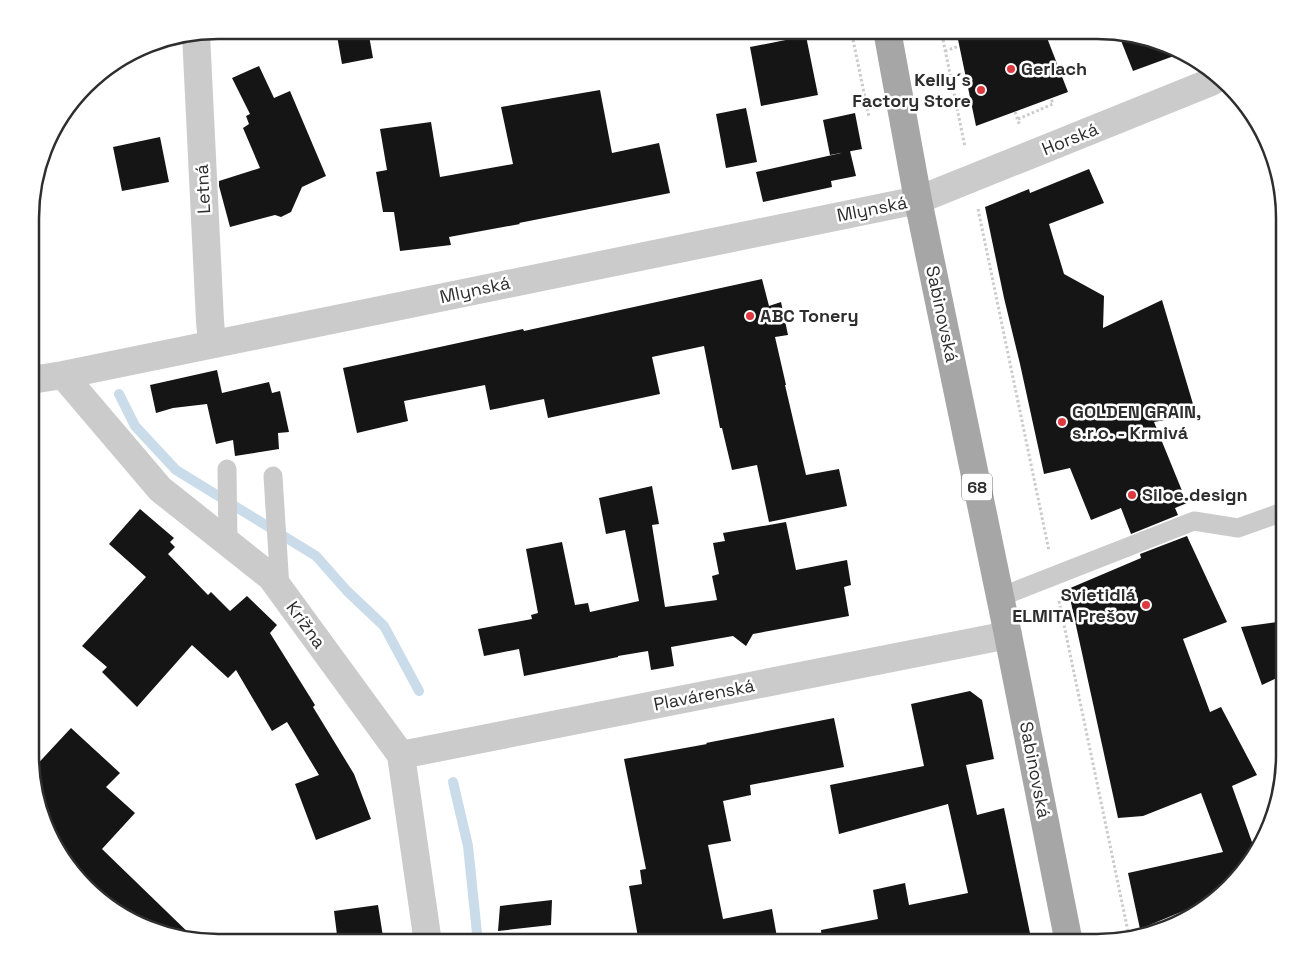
<svg xmlns="http://www.w3.org/2000/svg" width="1315" height="973" viewBox="0 0 1315 973" font-family="'Space Grotesk',sans-serif">
<rect width="100%" height="100%" fill="#fff"/>
<g fill="none" stroke-linecap="round" stroke-linejoin="round">
<!-- stream -->
<path stroke="#cadcea" stroke-width="10" d="M119 394 135 426 176 470 316 556 347 591 384 626 419 691
M453 782 468 846 478 943"/>
</g>
<!-- building -->
<path fill="#151515" d="M336 30H368L373 58 342 64Z
M956 30H1044L1068 92 976 126Z
M1118 33 1169 44 1182 53 1133 71Z
M806 36 818 95 761 106 750 47Z
M259 66 274 98 290 91 326 176 302 187 291 212 281 217 275 215 230 227 219 186V181L260 168 243 128 249 124 246 116 250 114 232 78Z
M600 90 612 153 659 143 670 193 519 223 520 224 449 237 451 245 400 251 394 212H383L376 172 387 170 380 129 431 122 440 177 513 164 501 107Z
M746 108 757 162 726 168 716 114Z
M855 113 862 149 830 155 823 120Z
M160 137 169 182 122 191 113 147Z
M850 151 856 176 831 181 832 187 763 202 756 172Z
M1089 169 1104 203 1049 224 1064 274 1104 296 1103 328 1162 300 1196 414 1154 422 1187 503 1175 508 1178 515 1131 534 1121 508 1091 520 1070 468 1044 474 1020 364 1004 298 985 207 1029 189 1030 193Z
M762 279 769 306 781 302 788 335 775 337 786 385H785L806 475 839 469 847 506 769 522 757 465 732 470 722 428H720L704 346 652 357 660 394 548 418 544 399 490 410 485 385 404 401 408 421 357 433 343 368 523 329 524 331Z
M217 370 222 393 269 382 272 393 280 391 289 432 278 433 279 449 235 456 233 440 216 444 207 404 173 408 156 413 150 385Z
M652 486 659 524 652 525 665 607 717 600 712 576 719 574 713 543 725 541 723 533 786 522 796 570 847 560 851 585 844 587 849 616 753 634 746 646 733 636 671 647 674 666 651 670 648 651 618 656V657L524 676 519 649 484 656 478 629 532 619 531 615 538 613 526 549 562 542 575 605 588 603 590 612 639 601 625 530 606 534 599 498Z
M140 509 174 538 170 542 175 547 168 554 208 595 211 592 230 611 247 596 277 625 270 633 315 705 313 707 354 774 371 819 316 840 295 784 319 775 287 722 272 731 236 670 228 678 192 645 137 707 102 672 107 667 82 646 146 577 109 544Z
M1187 536 1227 622 1183 639 1210 712 1221 707 1257 775 1232 786 1253 845 1260 843 1239 879 1212 899 1140 929 1128 873 1223 852 1201 793 1143 816 1118 818 1068 589 1141 558 1140 554Z
M1285 621V674L1262 685 1241 627Z
M970 691 982 700 994 759 966 765 977 815 1004 808 1032 943H822L821 930 878 919 873 890 905 883 909 905 968 893 948 804 839 834 830 785 924 766 911 704Z
M834 718 844 767 750 785 751 795 723 801 731 841 708 845 723 919 772 909 778 943H639L629 886 642 884 640 870 646 869 624 759 707 744 706 743Z
M71 728 120 773 106 787 135 813 102 849 197 941 146 929 94 897 50 838 31 771Z
M552 900 551 925 498 931 500 906Z
M378 905 384 943H338L334 911Z"/>
<g fill="none" stroke-linecap="round" stroke-linejoin="round">
<!-- path -->
<path stroke="#cbcbcb" stroke-width="3" stroke-dasharray="2.5 2.5" stroke-linecap="butt" d="M851 30 869 117
M941 30 965 147
M945 51 959 46
M1015 112 1020 126
M1018 119 1053 104 1051 98
M978 209 1049 551
M1059 601 1129 936"/>
<!-- service -->
<path stroke="#cbcbcb" stroke-width="19" d="M227 469 228 542
M273 476 280 588
M1000 597 1194 521 1238 528 1280 513 1285 507"/>
<!-- minor -->
<path stroke="#cbcbcb" stroke-width="28" d="M196 34 210 321 212 344
M63 375 160 489 271 577 401 755 428 943
M31 380 63 375 918 200 1211 82 1221 76
M401 755 1008 635"/>
<!-- primary -->
<path stroke="#a6a6a6" stroke-width="28" d="M887 30 918 200 1008 635 1069 943"/>
</g>
<!-- markers -->
<g fill="#dc3940" stroke="#fff" stroke-width="2">
<circle cx="1011" cy="69" r="5"/>
<circle cx="981" cy="90" r="5"/>
<circle cx="750" cy="316" r="5"/>
<circle cx="1062" cy="422" r="5"/>
<circle cx="1132" cy="495" r="5"/>
<circle cx="1146" cy="605" r="5"/>
</g>
<g text-anchor="middle" stroke-width="5" stroke-linejoin="round" paint-order="stroke">
<!-- shield labels -->
<rect fill="#fff" stroke="#6d6d6d" stroke-width="1" x="962" y="473.5" width="30" height="27" rx="4"/>
<g font-size="16" font-weight="bold" fill="#2e2e2e">
<text x="977" y="493">68</text>
</g>
<!-- poi labels -->
<g font-size="18" font-weight="bold" fill="#2e2e2e" stroke="#fff" text-anchor="start">
<text x="1021" y="75">Gerlach</text>
<text x="971" y="86" text-anchor="end">Kelly´s<tspan x="971" dy="21">Factory Store</tspan></text>
<text x="760" y="322">ABC Tonery</text>
<text x="1072" y="418">GOLDEN GRAIN,<tspan x="1072" dy="21">s.r.o. - Krmivá</tspan></text>
<text x="1142" y="501">Siloe.design</text>
<text x="1136" y="601" text-anchor="end">Svietidlá<tspan x="1136" dy="21">ELMITA Prešov</tspan></text>
</g>
<!-- street labels -->
<g font-size="18" fill="#2e2e2e" stroke="#fff">
<text transform="translate(1070 139) rotate(-22)" y="6">Horská</text>
<text transform="translate(203 189) rotate(-93)" y="6">Letná</text>
<text transform="translate(872 209) rotate(-11)" y="6">Mlynská</text>
<text transform="translate(475 290) rotate(-12)" y="6">Mlynská</text>
<text transform="translate(942 314) rotate(78)" y="6">Sabinovská</text>
<text transform="translate(306 625) rotate(54)" y="6">Krížna</text>
<text transform="translate(704 695) rotate(-11)" y="6">Plavárenská</text>
<text transform="translate(1035 770) rotate(79)" y="6">Sabinovská</text>
</g>
</g>
<!-- crop -->
<path d="M0 0H1315V973H0ZM218 39H1097A179 179 0 0 1 1276 218V755A179 179 0 0 1 1097 934H218A179 179 0 0 1 39 755V218A179 179 0 0 1 218 39Z" fill="#fff" fill-rule="evenodd"/>
<path fill="none" stroke="#2e2e2e" stroke-width="2.5" d="M218 39H1097A179 179 0 0 1 1276 218V755A179 179 0 0 1 1097 934H218A179 179 0 0 1 39 755V218A179 179 0 0 1 218 39Z"/>
</svg>
